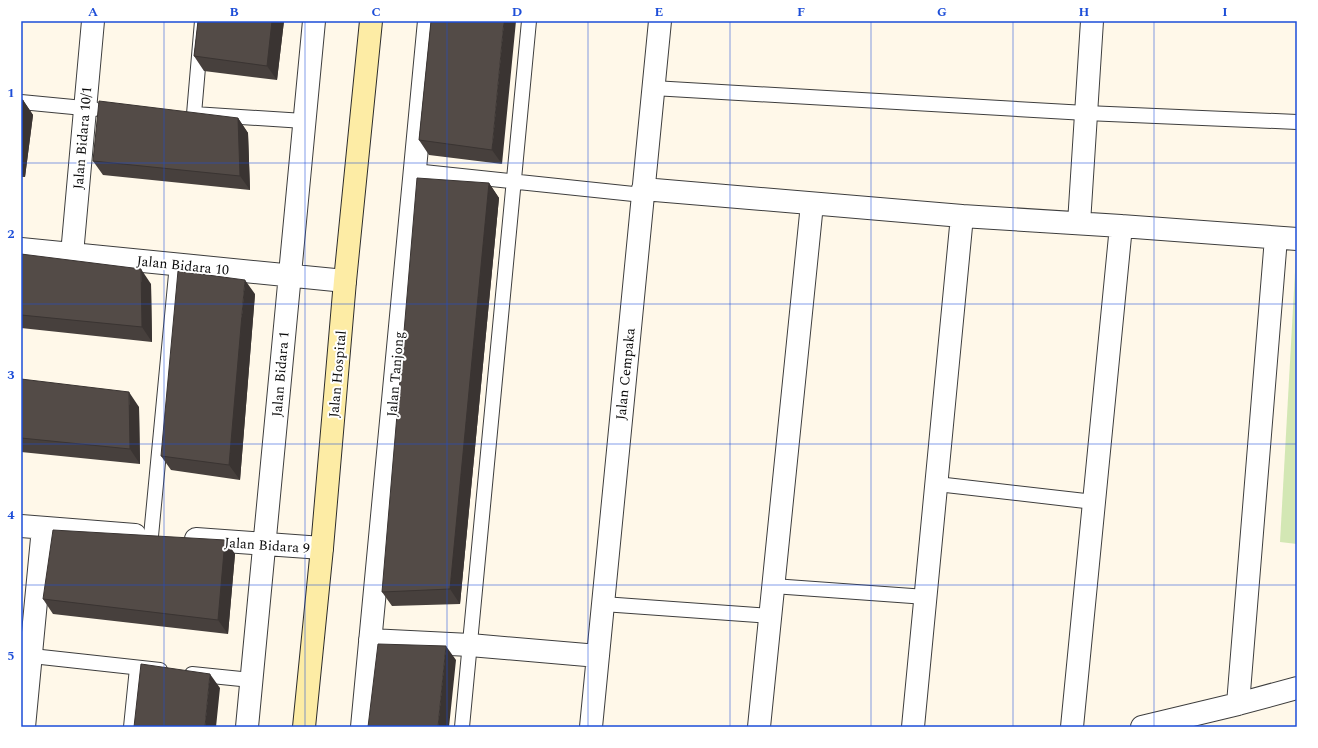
<svg xmlns="http://www.w3.org/2000/svg" width="1318" height="748" viewBox="0 0 1318 748" font-family="Spectral,serif">
<rect width="100%" height="100%" fill="#fff8e9"/>
<!-- green -->
<path fill="#d3e7b4" d="M1296 254H1297V544L1280 542Z"/>
<g fill="none" stroke-linecap="round" stroke-linejoin="round">
<defs>
<path id="lane" d="M653 88 1086 113 1297 122
M21 102 94 109
M194 114 304 121
M194 114 202 21
M414 171 643 195
M937 484 1094 502
M151 536 177 264
M773 586 926 597
M603 604 770 616
M23 655 160 670
M192 674 251 680
M131 727 137 668
M462 727 529 21"/>
<path id="street" d="M643 189 962 216 1121 226 1297 239
M1079 223 1092 21
M21 249 345 281
M72 254 93 21
M21 526 135 535
M196 539 322 548
M370 640 470 645 598 656
M1238 704 1276 238
M24 727 43 528
M247 727 314 21
M362 727 429 21
M591 727 660 21
M759 727 812 204
M913 727 962 216
M1072 727 1121 226
M1142 727 1238 704 1297 688"/>
<path id="secondary" d="M304 727 322 548 345 281 371 21"/>
</defs>
<!-- lane casing -->
<use href="#lane" stroke="#3e3e3e" stroke-width="16"/>
<!-- street casing -->
<use href="#street" stroke="#3e3e3e" stroke-width="24"/>
<!-- secondary casing -->
<use href="#secondary" stroke="#2d2d2d" stroke-width="24"/>
<!-- lane -->
<use href="#lane" stroke="#fff" stroke-width="14"/>
<!-- street -->
<use href="#street" stroke="#fff" stroke-width="22"/>
<!-- secondary -->
<use href="#secondary" stroke="#fdeca5" stroke-width="22"/>
</g>
<!-- wall -->
<path fill="#47403d" d="M198 21H284L277 80 204 71 194 56Z
M431 21 502 164 429 155 419 140Z
M21 100H23L33 115 25 177H21Z
M238 118 248 133 250 190 103 175 93 161Z
M489 183 499 198 460 604 392 606 382 592Z
M21 254 151 284 152 342 21 328Z
M255 294 240 480 171 470 161 456Z
M21 379 139 407 140 464 21 452Z
M225 540 235 554 228 634 53 614 43 599Z"/>
<!-- shaded-wall -->
<path fill="#3a3432" d="M272 21H284L277 80 267 66Z
M504 21H516L502 164 492 150Z
M23 100 33 115 25 177 21 172V112Z
M238 118 248 133 250 190 240 176Z
M489 183 499 198 460 604 450 589Z
M141 269 151 284 152 342 142 327Z
M245 280 255 294 240 480 229 465Z
M129 392 139 407 140 464 130 449Z
M225 540 235 554 228 634 218 620Z
M446 646 456 660 449 727H438Z
M210 674 220 688 216 727H205Z"/>
<!-- building -->
<path fill="#534b47" stroke="#3a3432" d="M198 21H272L267 66 194 56Z
M431 21H504L492 150 419 140Z
M21 100H23L21 112Z
M99 101 238 118 240 176 93 161Z
M417 178 489 183 450 589 382 592Z
M21 254 141 269 142 327 21 315Z
M178 271 245 280 229 465 161 456Z
M21 379 129 392 130 449 21 438Z
M53 530 225 540 218 620 43 599Z
M378 644 446 646 438 727H368Z
M141 664 210 674 205 727H134Z"/>
<!-- grid -->
<path fill="none" stroke="#1d4ed8" stroke-width="1" stroke-opacity="0.55" d="M164 21V727M305 21V727M447 21V727M588 21V727M730 21V727M871 21V727M1013 21V727M1154 21V727M21 163H1297M21 304H1297M21 444H1297M21 585H1297"/>
<g text-anchor="middle" stroke-width="4" stroke-linejoin="round" paint-order="stroke">
<!-- street labels -->
<g font-size="14" fill="#0b0b0b" stroke="#fff">
<text transform="translate(82 138) rotate(-85)" y="5">Jalan Bidara 10/1</text>
<text transform="translate(183 265) rotate(6)" y="5">Jalan Bidara 10</text>
<text transform="translate(280 374) rotate(-85)" y="5">Jalan Bidara 1</text>
<text transform="translate(337 374) rotate(-85)" y="5">Jalan Hospital</text>
<text transform="translate(395 374) rotate(-85)" y="5">Jalan Tanjong</text>
<text transform="translate(625 374) rotate(-84)" y="5">Jalan Cempaka</text>
<text transform="translate(267 545) rotate(4)" y="5">Jalan Bidara 9</text>
</g>
</g>
<!-- border -->
<rect width="1318" height="748" fill="none" stroke="#ffffff" stroke-width="44"/>
<rect x="22" y="22" width="1274" height="704" fill="none" stroke="#1d4ed8" stroke-width="1.5"/>
<g font-size="13" text-anchor="middle" font-weight="bold" fill="#1d4ed8">
<text x="93" y="16">A</text>
<text x="234" y="16">B</text>
<text x="376" y="16">C</text>
<text x="517" y="16">D</text>
<text x="659" y="16">E</text>
<text x="801" y="16">F</text>
<text x="942" y="16">G</text>
<text x="1084" y="16">H</text>
<text x="1225" y="16">I</text>
<text x="11" y="97">1</text>
<text x="11" y="238">2</text>
<text x="11" y="379">3</text>
<text x="11" y="519">4</text>
<text x="11" y="660">5</text>
</g>
</svg>
